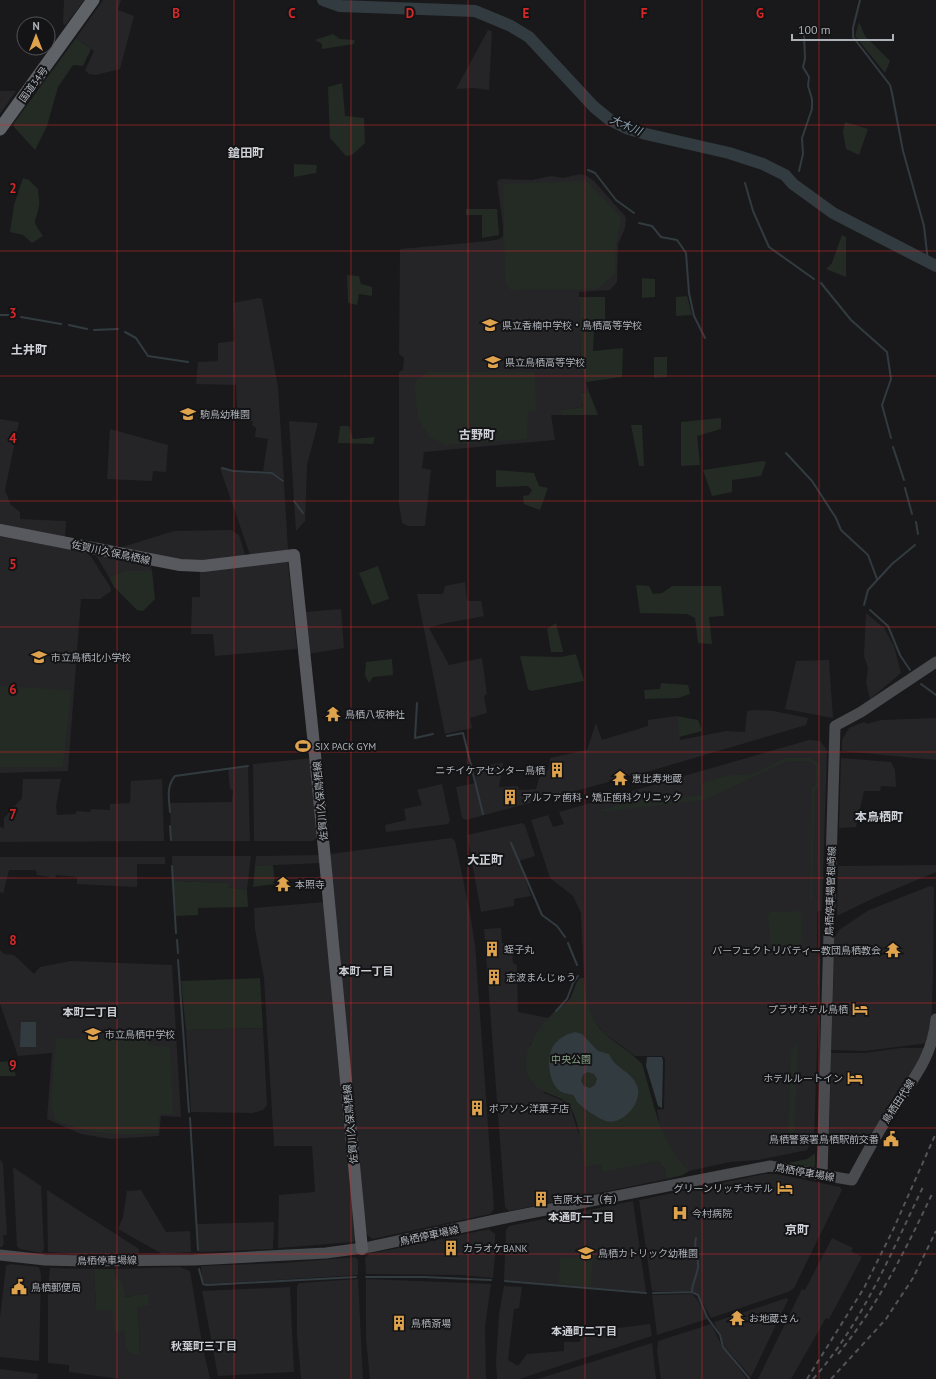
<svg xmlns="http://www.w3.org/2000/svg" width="936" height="1379" viewBox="0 0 936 1379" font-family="'PT Sans','Noto Sans JP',sans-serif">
<rect width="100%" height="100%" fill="#19191b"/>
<!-- built -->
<path fill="#252528" d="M64 0H84L65 26 63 22Z
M103 0H121L118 10 134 16 120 69 95 75 89 74 85 70 94 51 76 38Z
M488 30 492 31 489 90 473 88 456 89Z
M0 91H16L0 114Z
M580 174 587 176 594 181 625 216 626 219 625 228 618 244 617 282 610 290 579 292 581 367 589 392 580 393 583 407 561 410 562 415H551L555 440 424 452 422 468 431 470 425 526H408L402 523 399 504V372L403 370 404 358 399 354 400 249 489 241 500 239 503 236V226L497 182 500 179 532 180 551 176 563 178Z
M258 298 262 299 278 387 284 480 272 472 263 471 268 439 255 437 256 428 252 425 253 421 241 420 237 407 236 385 196 384 198 362 218 361V343L235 341 233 303Z
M0 419 19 422 5 490 11 505 20 512V519L66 521 65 538 0 527Z
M289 421 318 423 307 465 305 521 296 531Z
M110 429 168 445 166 472 153 471 152 481 107 479Z
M220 468 233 472 272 474 284 483 288 550 250 555Z
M231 530 239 535 246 558 199 563 119 548 174 531Z
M0 535 88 552 111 588V591L100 599H81L68 771 0 773Z
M94 552 150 563 152 571H123L109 577Z
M282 559 288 563 297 649 215 656 213 634H191L192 597H200V569Z
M465 582 467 601H481L484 616 441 624 429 628 449 665 482 658 487 694 484 696 487 713 470 718 472 728 445 734 417 594H443L445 586Z
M341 609 344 648 308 654 304 612Z
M866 613 884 628 894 646 901 673 870 699 866 683 868 668 864 656Z
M829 660 833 718 785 709 796 661Z
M755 710 774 711 808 718 806 725 650 771 466 820 462 818 456 787 476 783 475 766 503 763 499 787 518 786 519 790 536 789 539 778 549 769 550 758 587 750 596 723 602 740 648 726V720L677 716 680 740 726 731 745 732 747 711Z
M936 718V760L842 751V740L849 728 864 722 867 724 881 720Z
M809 740 820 741 827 750 822 910 817 912V954L820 959 814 1139 807 1150 758 1160 730 1162 689 1171 679 1162 662 1135 657 1110 664 1109 665 1059 663 1056H635L604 1033 594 1021 588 1006 584 978 581 913 573 896 550 878 531 820 548 815 553 827 564 824 559 812Z
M311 758 318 837 313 841H254L253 764Z
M841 758 891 762 895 770 896 787 881 786 880 791H864L856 827 839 828Z
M248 767 250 841H171L170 803 232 802 233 790 230 789 228 769Z
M23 779H61L56 806 57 815 76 814V811L90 812 92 809 110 810V804L130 803 131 781 162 779 164 841 0 842V827L4 828V818L22 798Z
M442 784 450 821 448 824 386 832 385 825 406 820 404 809 422 805 417 790Z
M522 823 525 825 535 856 519 861 531 896 514 899V906L481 912 467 835Z
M451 838 455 841 470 913 475 945 494 1209 490 1214 372 1239 366 1234 329 857 331 854Z
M320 855 321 863 255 866 256 856Z
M172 856H251L247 890 228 887 227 883 173 881Z
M0 857H165V864H137V887L77 884V877L56 875 55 878 37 875 36 870H9L3 894 0 892Z
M936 865V872L876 897 837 916 838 866Z
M930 886 934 887 933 974 931 1030 928 1043 865 1051 831 1050 835 937 839 930 869 910Z
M324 902 356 1239 353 1242 278 1248 279 1195 315 1192 312 1146H274L264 978 255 929 254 908Z
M501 928 502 943 512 945 513 963 517 965 518 1012 549 1018 530 1044 544 1093 566 1102 570 1106 578 1132 600 1164 603 1171 658 1161 664 1168 667 1179 509 1211 505 1207 484 929Z
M0 950 4 954 14 955 34 974 40 967 71 961 172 965 181 1117 161 1116 159 1136 110 1139 81 1134 47 1119 52 1053 18 1056 0 1004Z
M263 1028 267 1105 263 1110 253 1113 191 1112 186 1030Z
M900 1048H924L926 1050 869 1136H832L829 1133 831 1053H865Z
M0 1159 3 1164 7 1235H3L4 1244 2 1247H0Z
M13 1167 41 1186 44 1250 41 1253 20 1249 17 1246Z
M764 1174H777L825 1184 840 1187 842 1190 794 1288 788 1292 711 1318 699 1296 693 1291H652L639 1200Z
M47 1190 139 1249V1253L79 1254 48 1252Z
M141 1190 166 1232 190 1231 191 1252 162 1254 118 1229 123 1217 127 1191Z
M633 1201 646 1292 504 1280 506 1230 509 1226Z
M274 1222 273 1249 199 1252 197 1224Z
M489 1229 495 1234V1254L493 1278 462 1275 366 1274 365 1258 369 1254Z
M832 1238 853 1248 851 1251 862 1257 829 1319 826 1318 791 1379H758L802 1289 805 1290Z
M355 1257 358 1260V1275L206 1284 202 1280 201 1266 284 1263Z
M10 1264 39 1267 41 1275 39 1361 0 1357V1318L6 1266Z
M180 1267 190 1271 202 1343 210 1379H120L69 1372V1365L48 1363V1292L50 1268 94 1269 96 1309 113 1310 124 1331 131 1354H140L138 1307 148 1293 126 1297 122 1281H117L114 1269Z
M358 1279 363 1379H301L297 1334V1286L299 1283Z
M366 1279 491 1284 485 1326 486 1379H370L366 1339Z
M504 1286 522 1287 519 1308 514 1309 508 1360 518 1366 527 1354 564 1351V1342H580L581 1329 602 1327 609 1329 650 1324 652 1336 519 1379H497L496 1362 499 1314Z
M290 1287 294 1372 218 1376 202 1291Z
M692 1294 697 1299 707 1319 657 1335 652 1295Z
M787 1298 788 1300 751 1377 725 1347 714 1322Z
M711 1324 723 1348 747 1379H661L657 1352 658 1341Z
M652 1343 656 1379H538L617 1354Z
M0 1369 38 1374 37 1379H0Z"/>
<!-- green -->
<path fill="#232b24" d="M859 22 865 36 890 61 885 73 855 36Z
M333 34 340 39 355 40 354 44 322 49V44L315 40Z
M76 38 91 49 83 66 73 65 58 87 47 126 35 150 14 127V123Z
M342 83 345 116 364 118 365 143 352 155 346 156 330 138 328 87Z
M845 122 868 129 859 155 846 149 843 132Z
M294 164 317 165 316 173 294 177Z
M23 178 29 180 38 189C38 194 40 201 39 206 36 224 30 218 43 236L32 243 23 235 10 232 14 205Z
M587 181 621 217 616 245 615 273 598 289 510 290 505 281 503 184Z
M466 209H497L499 235 482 238V215H466Z
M842 235 846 237V277L826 269 832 263Z
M347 275 359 276 361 284 372 287V296L359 294 357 305 348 303Z
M642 278 655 279V297L642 298Z
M687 296 692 315 676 316V297Z
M579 297H605V330L594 331 593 351 623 348 622 377 586 382 581 367Z
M654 357H667V377L654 378Z
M427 372H535L536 410 528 411 527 439 446 445 429 437 418 418 414 383Z
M589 392 598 415H562L560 410 583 407 580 393Z
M721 418V429L697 436 700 465 681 466V422Z
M631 425H642L644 466H639Z
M340 426H349L353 439 375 437 373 444 338 443Z
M763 461 766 462 761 476 732 480V492L712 496 703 470Z
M496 470 534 473 539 486 548 488 540 510 524 504 523 496 529 495 532 490 528 486 496 487Z
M378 566 389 599 372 605 359 573Z
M123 571H152L155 599 143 611 137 610 114 587 109 577Z
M636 585 649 586 653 594 662 593 672 586H721L724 616 709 617 712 644 698 643 695 618 687 614 640 613Z
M556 623 563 651V652H551L547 629Z
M576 654 584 681 531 691 528 689 520 656 561 657Z
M392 659 393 675 373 677 369 683 365 675 366 662Z
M661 683 688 685 690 694 678 698 645 699 644 690 660 689Z
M0 686 71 690 63 767H0Z
M677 716 698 720 702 731 679 737Z
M785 758H811L819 763 818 789 815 790 812 901H810L812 787H815L816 766 811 761H787L705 800 602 812 601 810 647 798 654 801 702 795V783L729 775H750Z
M273 865 275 884 253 887 255 866Z
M173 881 228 883V887L247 890 248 907 198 908V915L176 916Z
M798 911 801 915V941L798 945 775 952 771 949 768 917 770 912Z
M260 978 263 1028 186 1030 181 981Z
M580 978H584C587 998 588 1017 603 1032 615 1044 631 1051 642 1064 654 1102 659 1143 689 1171L683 1175 667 1179 664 1168 658 1161 603 1172 600 1164 585 1167C583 1152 578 1116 569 1105 562 1095 542 1095 533 1083 514 1062 537 1029 553 1013 558 1008 568 1003 571 997 575 989 574 985 580 978Z
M56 1038 148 1040V1045L170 1047 173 1114H159L158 1133C117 1135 95 1136 55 1120L51 1107Z
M798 1041 794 1143 796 1153 788 1143 791 1051Z
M12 1061 16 1076H0V1062Z
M814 1154H815V1166L812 1168 788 1165V1163L807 1159Z
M593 1255 591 1287 559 1284 560 1259Z
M94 1269H114L117 1281H122L126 1297 148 1293 149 1305 138 1307 140 1354H131L126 1348 124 1331 114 1332 113 1310H96Z"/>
<!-- water -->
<path fill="#323b40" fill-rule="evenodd" d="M21 1022H36V1047H20Z
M575 1032 582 1034 598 1051 609 1054C615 1070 634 1071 638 1089 641 1106 619 1128 603 1120 596 1117 583 1108 577 1102 576 1100 575 1097 573 1095 570 1094 567 1094 564 1093 549 1088 546 1060 552 1048 557 1039 566 1034 575 1032ZM588 1072 594 1074 597 1079 595 1085 590 1088 584 1086 581 1081 583 1075Z
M647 1057H662L663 1061 662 1108 658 1106 646 1066Z"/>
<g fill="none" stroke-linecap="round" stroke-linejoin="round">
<!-- stream -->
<path stroke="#323b40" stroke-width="2" d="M860 0 853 28V37L890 85 892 93 903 151 924 226 928 262
M588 170 595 173 616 200 634 213
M799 171 803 154 802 138 812 109V99L808 86 809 77 803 67 805 59 804 33
M745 183 753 211 769 247 814 279
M639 223 652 226 661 237 677 240 686 253 689 293 694 316 705 338
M821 283 851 320 887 352 891 379 882 405 891 438
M0 315H13
M21 317 61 324
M69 325 87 329
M94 330 118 329
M125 332 136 338 148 356 188 362
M893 447 904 480
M786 453 812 481 836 518 841 530 868 555 877 579
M222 468 233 471 272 473 283 481
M905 488 912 514
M294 501 303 513
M916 522 918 534
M864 605 868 590 892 564 915 545
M870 610 888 626 900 655 910 670
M921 684 936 695
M417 703 415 738 433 734
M447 736 463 733 483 814
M170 812C169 800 166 786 175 776L248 766
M170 826 171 840
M511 843 542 915 557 926 565 937
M172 866 176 933
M177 940 178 953
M568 943 577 965
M178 960 189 1112
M556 1011 567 999 573 983 578 976
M190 1118 198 1250
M199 1269 203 1284 207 1285 356 1277
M366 1277H425L491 1280
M505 1281 646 1293
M692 1292C692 1283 697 1276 698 1267 699 1256 693 1249 696 1238
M653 1293 692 1292 698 1295 707 1317 720 1335 723 1347 749 1378"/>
<!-- river -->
<path stroke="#323b40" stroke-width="12" d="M323 0 340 6 475 11 511 26 529 37 594 107 610 120 626 128 646 134 729 153 763 164 785 175 793 184 833 213 936 266"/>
<!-- secondary -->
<path stroke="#494b4f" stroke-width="11" d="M822 1176 835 726 861 712 936 662
M0 1255 45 1260 85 1261 194 1260 326 1253 370 1247 500 1219 770 1166 852 1180C864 1158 876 1135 890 1114 911 1081 932 1060 936 1019"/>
<!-- primary -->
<path stroke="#57595e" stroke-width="12" d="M0 530 180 565 203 566 294 555 315 755 362 1249"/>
<!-- trunk -->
<path stroke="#5f6267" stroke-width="13" d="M0 129 93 0"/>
<!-- rail -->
<path stroke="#525458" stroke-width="2" stroke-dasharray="5 4" stroke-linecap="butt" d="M838 1354C879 1304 906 1249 933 1192
M807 1379 864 1288 893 1230 936 1133
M813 1379C862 1324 891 1253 923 1187
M831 1379 886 1319 913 1278 936 1231"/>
</g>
<!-- grid -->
<path fill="none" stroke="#d62828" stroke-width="1" stroke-opacity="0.55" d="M117 0V1379M234 0V1379M351 0V1379M468 0V1379M585 0V1379M702 0V1379M819 0V1379M0 125H936M0 251H936M0 376H936M0 501H936M0 627H936M0 752H936M0 878H936M0 1003H936M0 1128H936M0 1254H936"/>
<!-- icons -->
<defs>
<symbol id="school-bare" viewBox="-9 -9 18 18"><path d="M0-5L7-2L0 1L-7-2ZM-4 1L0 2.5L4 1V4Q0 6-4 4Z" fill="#dfa34d" stroke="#141416" stroke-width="2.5" paint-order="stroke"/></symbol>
<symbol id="temple-bare" viewBox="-9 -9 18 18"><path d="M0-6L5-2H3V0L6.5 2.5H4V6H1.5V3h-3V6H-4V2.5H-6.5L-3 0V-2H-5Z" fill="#dfa34d" stroke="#141416" stroke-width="2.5" paint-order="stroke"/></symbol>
<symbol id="stadium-bare" viewBox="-9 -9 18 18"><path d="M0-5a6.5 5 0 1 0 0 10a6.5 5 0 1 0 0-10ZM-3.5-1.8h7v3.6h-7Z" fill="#dfa34d" stroke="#141416" stroke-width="2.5" paint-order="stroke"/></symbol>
<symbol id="building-bare" viewBox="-9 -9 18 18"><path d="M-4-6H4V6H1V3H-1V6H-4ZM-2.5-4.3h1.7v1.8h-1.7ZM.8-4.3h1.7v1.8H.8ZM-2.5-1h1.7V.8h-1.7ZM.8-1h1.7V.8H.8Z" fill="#dfa34d" stroke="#141416" stroke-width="2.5" paint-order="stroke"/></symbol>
<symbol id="hotel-bare" viewBox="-9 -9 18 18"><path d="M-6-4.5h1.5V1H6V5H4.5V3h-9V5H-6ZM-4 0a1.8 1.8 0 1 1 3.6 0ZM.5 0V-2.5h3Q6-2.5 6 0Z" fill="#dfa34d" stroke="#141416" stroke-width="2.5" paint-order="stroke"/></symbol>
<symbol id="civic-bare" viewBox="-9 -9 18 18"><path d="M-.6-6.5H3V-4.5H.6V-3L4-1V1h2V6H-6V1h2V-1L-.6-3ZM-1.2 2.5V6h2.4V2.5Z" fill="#dfa34d" stroke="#141416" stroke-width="2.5" paint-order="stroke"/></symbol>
<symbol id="hospital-bare" viewBox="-9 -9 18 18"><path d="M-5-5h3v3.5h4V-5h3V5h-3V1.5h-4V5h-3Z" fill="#dfa34d" stroke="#141416" stroke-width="2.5" paint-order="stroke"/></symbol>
</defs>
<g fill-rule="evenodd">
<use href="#school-bare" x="479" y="314" width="22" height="22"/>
<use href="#school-bare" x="482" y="351" width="22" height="22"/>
<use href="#school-bare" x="177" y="403" width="22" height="22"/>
<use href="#school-bare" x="28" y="646" width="22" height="22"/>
<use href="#temple-bare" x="322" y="703" width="22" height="22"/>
<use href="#stadium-bare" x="292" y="735" width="22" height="22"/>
<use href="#building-bare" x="546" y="759" width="22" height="22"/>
<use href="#temple-bare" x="609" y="767" width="22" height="22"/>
<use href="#building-bare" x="499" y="786" width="22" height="22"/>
<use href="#temple-bare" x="272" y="873" width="22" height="22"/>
<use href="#building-bare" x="481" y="938" width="22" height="22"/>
<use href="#temple-bare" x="882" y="939" width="22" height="22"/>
<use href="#building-bare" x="483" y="966" width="22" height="22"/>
<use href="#hotel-bare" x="849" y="998" width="22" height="22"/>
<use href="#school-bare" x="82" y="1023" width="22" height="22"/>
<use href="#hotel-bare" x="844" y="1067" width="22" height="22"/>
<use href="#building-bare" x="466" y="1097" width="22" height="22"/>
<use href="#civic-bare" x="880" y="1128" width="22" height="22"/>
<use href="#hotel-bare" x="774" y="1177" width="22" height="22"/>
<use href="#building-bare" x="530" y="1188" width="22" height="22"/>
<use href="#hospital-bare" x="669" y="1202" width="22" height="22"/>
<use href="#building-bare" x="440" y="1237" width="22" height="22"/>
<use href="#school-bare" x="575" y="1242" width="22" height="22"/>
<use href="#civic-bare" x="8" y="1276" width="22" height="22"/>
<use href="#temple-bare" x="726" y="1307" width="22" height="22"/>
<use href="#building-bare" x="388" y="1312" width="22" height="22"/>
</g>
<g text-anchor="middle" stroke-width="4" stroke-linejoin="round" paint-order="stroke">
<!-- street labels -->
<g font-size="10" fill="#adb2b9" stroke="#141416">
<text transform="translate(33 84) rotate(-54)" y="4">国道34号</text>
<text transform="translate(111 552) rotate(12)" y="4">佐賀川久保鳥栖線</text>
<text transform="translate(320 801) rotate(-95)" y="4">佐賀川久保鳥栖線</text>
<text transform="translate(830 891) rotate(-88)" y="4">鳥栖停車場曽根崎線</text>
<text transform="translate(898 1101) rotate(-57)" y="4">鳥栖田代線</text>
<text transform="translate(350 1124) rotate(-95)" y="4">佐賀川久保鳥栖線</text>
<text transform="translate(805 1172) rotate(10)" y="4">鳥栖停車場線</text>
<text transform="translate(429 1235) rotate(-12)" y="4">鳥栖停車場線</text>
<text transform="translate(107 1260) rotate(-1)" y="4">鳥栖停車場線</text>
</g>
<!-- poi labels -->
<g font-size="10" fill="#adb2b9" stroke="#141416" text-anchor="start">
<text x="502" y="329">県立香楠中学校・鳥栖高等学校</text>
<text x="505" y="366">県立鳥栖高等学校</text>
<text x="200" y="418">駒鳥幼稚園</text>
<text x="51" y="661">市立鳥栖北小学校</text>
<text x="345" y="718">鳥栖八坂神社</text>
<text x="315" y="750">SIX PACK GYM</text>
<text x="545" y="774" text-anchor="end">ニチイケアセンター鳥栖</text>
<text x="632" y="782">恵比寿地蔵</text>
<text x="522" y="801">アルファ歯科・矯正歯科クリニック</text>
<text x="295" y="888">本照寺</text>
<text x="504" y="953">蛭子丸</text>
<text x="881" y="954" text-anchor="end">パーフェクトリバティー教団鳥栖教会</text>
<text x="506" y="981">志波まんじゅう</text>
<text x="848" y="1013" text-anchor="end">プラザホテル鳥栖</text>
<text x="105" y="1038">市立鳥栖中学校</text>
<text x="843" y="1082" text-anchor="end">ホテルルートイン</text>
<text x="489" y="1112">ポアソン洋菓子店</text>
<text x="879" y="1143" text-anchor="end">鳥栖警察署鳥栖駅前交番</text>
<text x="773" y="1192" text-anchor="end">グリーンリッチホテル</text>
<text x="553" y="1203">吉原木工（有）</text>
<text x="692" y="1217">今村病院</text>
<text x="463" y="1252">カラオケBANK</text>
<text x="598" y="1257">鳥栖カトリック幼稚園</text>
<text x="31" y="1291">鳥栖郵便局</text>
<text x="749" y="1322">お地蔵さん</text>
<text x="411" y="1327">鳥栖斎場</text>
</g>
<!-- park labels -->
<g font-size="10" fill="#87a286" stroke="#141416">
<text x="571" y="1063">中央公園</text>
</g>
<!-- water labels -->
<g font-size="11" font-style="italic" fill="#88a0b0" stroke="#141416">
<text transform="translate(626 125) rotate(24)" y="4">大木川</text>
</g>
<!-- neighbourhood labels -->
<g font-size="11" font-weight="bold" fill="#cdd0d6" stroke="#141416">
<text x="366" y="975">本町一丁目</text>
<text x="90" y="1016">本町二丁目</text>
<text x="581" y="1221">本通町一丁目</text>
<text x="584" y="1335">本通町二丁目</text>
<text x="204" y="1350">秋葉町三丁目</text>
</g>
<!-- quarter labels -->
<g font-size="12" font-weight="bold" fill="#cdd0d6" stroke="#141416">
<text x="246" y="157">鎗田町</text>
<text x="29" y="354">土井町</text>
<text x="477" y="439">古野町</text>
<text x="879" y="821">本鳥栖町</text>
<text x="485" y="864">大正町</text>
<text x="797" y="1234">京町</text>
</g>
</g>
<g font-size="13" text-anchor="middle" font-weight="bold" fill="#d62828" stroke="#141416" stroke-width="4" stroke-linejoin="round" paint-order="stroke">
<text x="176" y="18">B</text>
<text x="292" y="18">C</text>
<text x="410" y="18">D</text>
<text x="526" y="18">E</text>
<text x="644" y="18">F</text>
<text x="760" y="18">G</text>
<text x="13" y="193">2</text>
<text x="13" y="318">3</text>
<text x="13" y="443">4</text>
<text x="13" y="569">5</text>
<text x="13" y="694">6</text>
<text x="13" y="819">7</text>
<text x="13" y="945">8</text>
<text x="13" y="1070">9</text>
</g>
<!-- north arrow -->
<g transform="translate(36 36)"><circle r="19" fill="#141416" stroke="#515357"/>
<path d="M0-3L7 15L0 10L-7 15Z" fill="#dfa34d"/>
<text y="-6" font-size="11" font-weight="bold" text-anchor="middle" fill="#adb2b9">N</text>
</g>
<!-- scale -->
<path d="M792 34v6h101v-6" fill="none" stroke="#adb2b9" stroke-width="2"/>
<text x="798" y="34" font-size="12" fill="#adb2b9" stroke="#141416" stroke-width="3" paint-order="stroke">100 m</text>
</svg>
